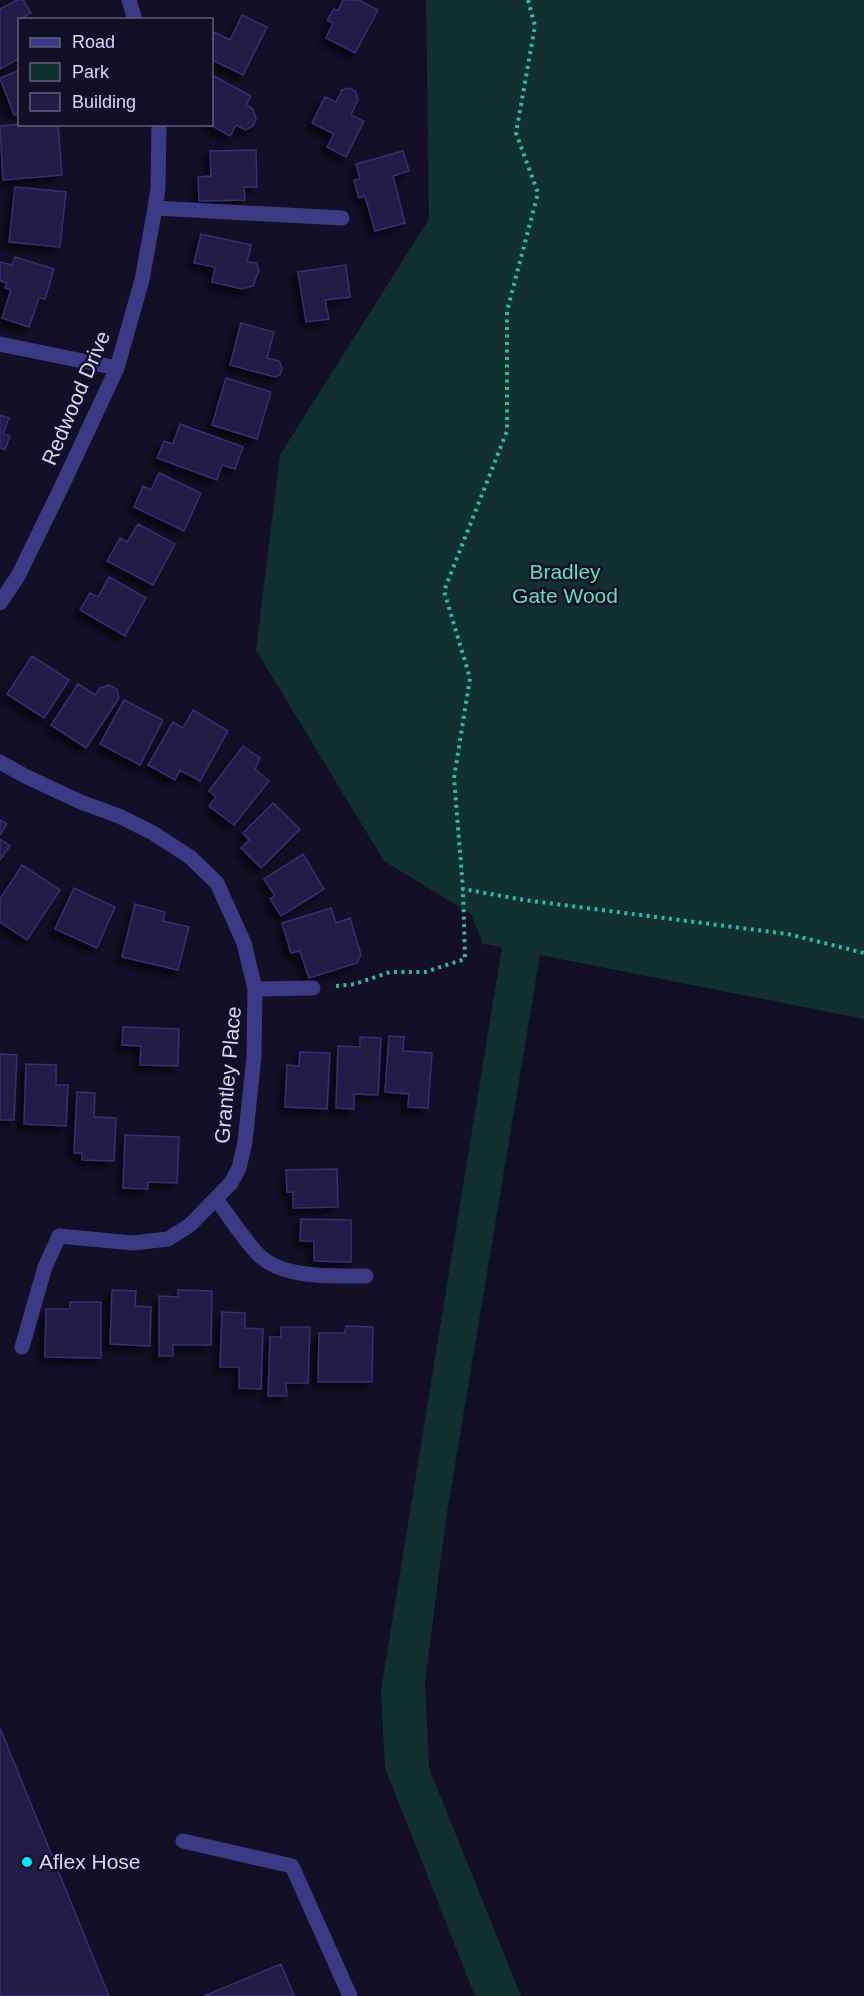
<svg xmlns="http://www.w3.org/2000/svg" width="864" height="1996" viewBox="0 0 864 1996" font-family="Helvetica,sans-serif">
<defs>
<filter id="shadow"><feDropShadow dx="-5.5" dy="5.5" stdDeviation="3" flood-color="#0009"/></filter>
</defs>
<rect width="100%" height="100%" fill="#130f26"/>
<!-- green -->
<path fill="#12302f" d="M426 0H864V1019L540 955 446 1519 425 1682 429 1768 521 1996H475L385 1768 381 1690 502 947 483 944 471 914 384 861 256 650 280 455 429 219Z"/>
<!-- building -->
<path fill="#241b47" stroke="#3b2d73" stroke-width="1.5" filter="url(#shadow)" d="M17 0H23L31 13 25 16 27 20H20V58L0 69V9Z
M343 0H359L378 10 355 53 326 38 333 23 327 20 334 9 338 11Z
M242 15 267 27 243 75 212 60V37L214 32 230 40Z
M20 70V113L14 115 0 78Z
M212 75 251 96 246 105 253 109 256 119 253 126 245 130 236 125 230 136 209 124H212Z
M350 88 356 92 358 100 351 115 364 121 346 157 327 147 334 134 312 123 325 97 336 102 342 90Z
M20 124H58L62 175 3 180 0 126Z
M256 150 257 187H244L245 200 199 201 198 177 211 176 210 151Z
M403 151 409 171 393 176 405 223 375 231 365 196 359 198 354 180 360 179 356 164Z
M15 187 66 192 60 247 9 242Z
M201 234 251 245 247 262 256 263 259 270 253 286 242 289 212 282 215 267 194 263Z
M15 257 54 269 45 299 39 298 29 327 2 318 11 290 5 288 7 283 0 281V262L12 265Z
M346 265 350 297 325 300 329 319 306 322 298 272Z
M241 323 274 332 267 358 279 361 282 368 280 375 275 377 230 365Z
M226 378 271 392 257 439 212 425Z
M0 415 9 418 3 434 10 436 5 450 0 448Z
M180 424 243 447 235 469 222 465 217 480 157 458 164 441 173 444Z
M159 473 201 493 184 531 134 507 143 486 151 490Z
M138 524 175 544 153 585 107 561 120 538 127 542Z
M109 577 146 598 125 636 80 610 90 593 98 597Z
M32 656 69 680 44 718 7 694Z
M78 684 95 695 100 688 109 685 117 689 119 698 86 748 51 725Z
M124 700 163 720 140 765 100 744Z
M193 710 228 731 200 781 180 770 175 780 148 765 173 722 183 728Z
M243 746 260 758 255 769 269 781 234 825 209 806 216 797 209 791Z
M273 803 300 829 261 868 241 848 249 840 243 833Z
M0 820 7 824 0 835Z
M0 839 10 846 0 860Z
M303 854 324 889 281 916 270 899 275 896 264 879Z
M22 865 60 890 27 940 0 922V899Z
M74 888 115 907 97 948 55 929Z
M135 904 165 912 163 921 189 927 178 970 122 957Z
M331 908 336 923 350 918 361 955 357 963 309 978 300 951 291 953 282 923Z
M123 1027 179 1029 178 1066 140 1065 141 1046 122 1045Z
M389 1036 404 1037 403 1051 432 1053 428 1108 408 1107 409 1094 385 1092Z
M360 1037 381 1038 378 1095 354 1094V1109L336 1108 338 1046 360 1047Z
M300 1052 330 1053 327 1109 285 1107 287 1065 299 1066Z
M0 1054 17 1055 14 1120H0Z
M26 1064 56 1065V1085H68L66 1126 24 1124Z
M77 1092 95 1093 94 1117 116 1118 114 1161 82 1160V1153H74Z
M125 1135 179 1137 177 1183 148 1182V1189L123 1188Z
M337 1169 338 1207 293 1208V1192H287L286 1170Z
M301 1219 351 1220V1262L314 1261V1241H300Z
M112 1290 136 1291 135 1306 151 1307 150 1346 110 1344Z
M178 1290 212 1291 211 1345H173V1356H159V1296L178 1297Z
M70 1302H101V1358L45 1357 46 1309H70Z
M222 1312 245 1313V1328L263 1329 261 1389 239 1388V1367H220Z
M346 1326 373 1327 372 1382H318L319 1333H345Z
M281 1327H310L308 1383H286L287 1396H268L270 1337H281Z
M0 1728 109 1996H0Z
M281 1964 294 1996H204Z"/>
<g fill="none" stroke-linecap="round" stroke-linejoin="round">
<!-- path -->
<path stroke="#2fb8b0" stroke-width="4" stroke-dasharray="3 4.5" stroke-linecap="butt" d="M528 0 535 26 516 133 538 193 507 311V431L444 591 470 678 454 778 463 889 524 900 788 934 864 953
M336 986 355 984 390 972H425L465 959 463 889"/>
<!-- service -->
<path stroke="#3d3a85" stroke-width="15" d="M155 208 342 218
M216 1199C230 1217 243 1239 259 1255 283 1279 334 1276 366 1276
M22 1347 45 1267 59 1236
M183 1841 292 1866 350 1996"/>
<!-- minor -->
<path stroke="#3d3a85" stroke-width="15" d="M129 0 135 20
M0 344 117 368
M0 603 18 576 61 488 117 368 142 280 155 208 158 188 159 124
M0 762 25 776 83 803 119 816 153 833 190 857 217 883 244 943 255 989 254 1056 245 1142 239 1168 231 1183 190 1225 168 1239 133 1243 59 1236
M255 989 313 988"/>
</g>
<!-- markers -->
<circle fill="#00e5ff" stroke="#130f26" stroke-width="2" cx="27" cy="1862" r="6"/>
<g text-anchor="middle" stroke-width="5" stroke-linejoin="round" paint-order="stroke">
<!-- street labels -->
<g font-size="21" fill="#d9d4ff" stroke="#130f26">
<text transform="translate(76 398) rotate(-67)" y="7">Redwood Drive</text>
<text transform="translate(228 1075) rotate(-85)" y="7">Grantley Place</text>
</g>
<!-- park labels -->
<g font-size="21" fill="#5fe0c0" stroke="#130f26">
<text x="565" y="579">Bradley<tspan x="565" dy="24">Gate Wood</tspan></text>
</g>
<!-- poi labels -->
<g font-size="21" fill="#d9d4ff" stroke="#130f26" text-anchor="start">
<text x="39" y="1869">Aflex Hose</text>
</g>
</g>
<!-- legend -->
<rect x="18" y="18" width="195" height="108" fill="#130f26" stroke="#625e7d" stroke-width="1.5"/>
<rect x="30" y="38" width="30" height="9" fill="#3d3a85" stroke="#625e7d" stroke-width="1.5"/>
<text x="72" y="48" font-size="18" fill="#d9d4ff">Road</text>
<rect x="30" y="63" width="30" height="18" fill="#12302f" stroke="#625e7d" stroke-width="1.5"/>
<text x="72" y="78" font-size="18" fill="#d9d4ff">Park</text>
<rect x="30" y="93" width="30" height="18" fill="#241b47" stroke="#625e7d" stroke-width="1.5"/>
<text x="72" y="108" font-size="18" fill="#d9d4ff">Building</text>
</svg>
